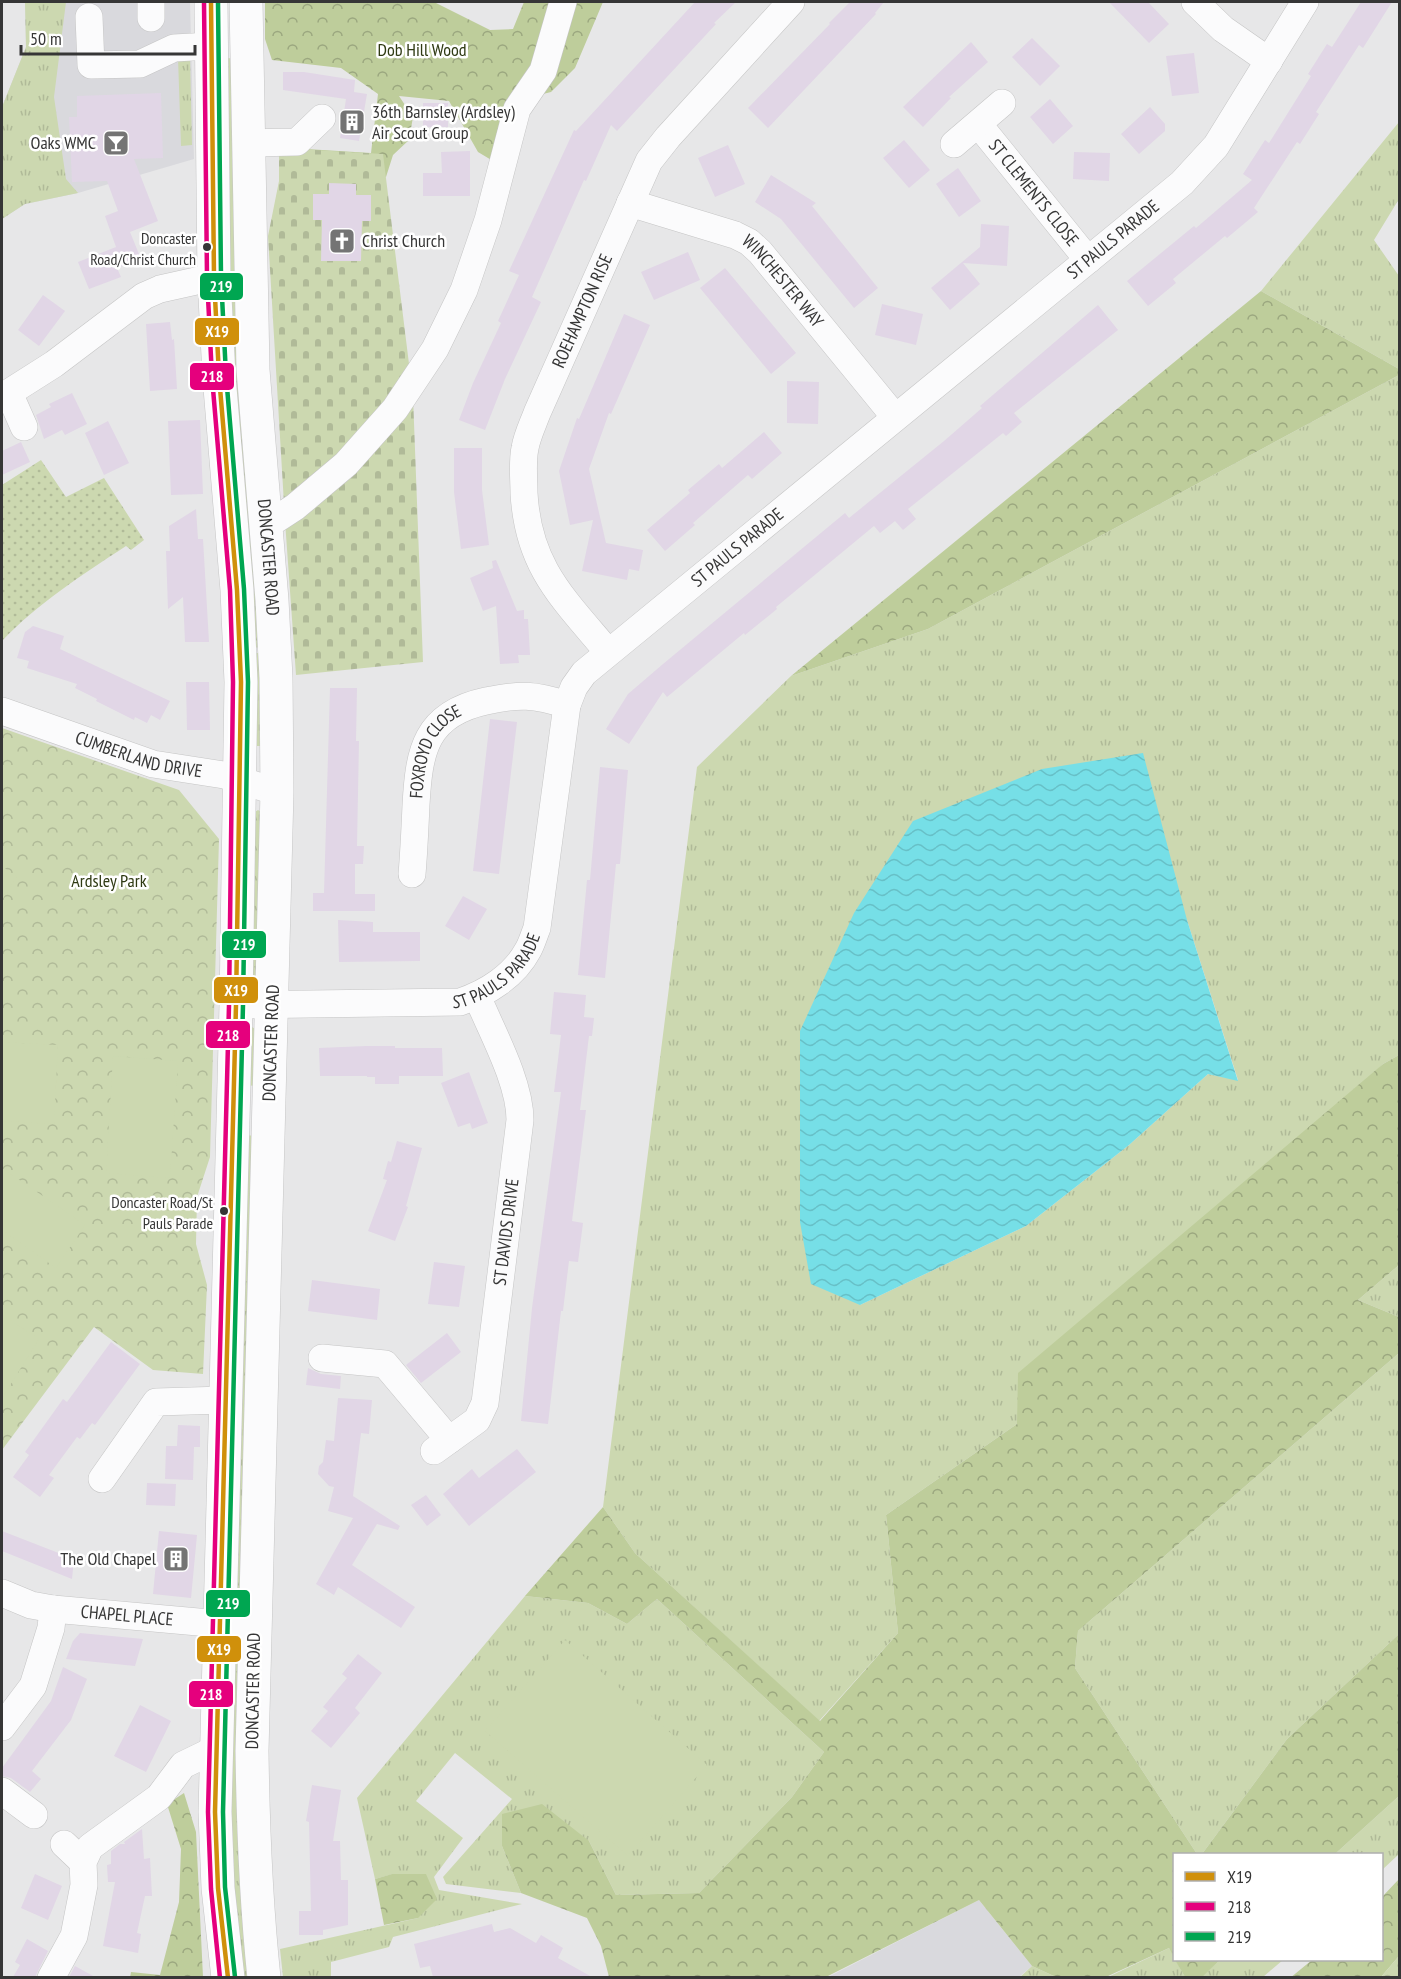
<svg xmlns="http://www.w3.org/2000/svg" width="1401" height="1979" viewBox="0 0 1401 1979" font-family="'PT Sans Narrow',sans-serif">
<defs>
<pattern id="grass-tufts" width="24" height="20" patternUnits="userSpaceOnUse" patternTransform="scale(1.5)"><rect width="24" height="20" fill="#ccd8b0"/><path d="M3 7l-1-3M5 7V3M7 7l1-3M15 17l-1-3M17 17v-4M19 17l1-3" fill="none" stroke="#b0ba98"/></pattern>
<pattern id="forest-crowns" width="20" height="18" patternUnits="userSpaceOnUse" patternTransform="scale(1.5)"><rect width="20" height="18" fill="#becd9b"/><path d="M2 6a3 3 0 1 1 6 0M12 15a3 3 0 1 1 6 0" fill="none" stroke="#9ba77f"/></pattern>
<pattern id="cemetery-stones" width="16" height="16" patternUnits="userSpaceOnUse" patternTransform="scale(1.5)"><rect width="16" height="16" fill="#ccd8b0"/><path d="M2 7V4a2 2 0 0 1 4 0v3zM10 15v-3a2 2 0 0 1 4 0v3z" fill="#b0ba98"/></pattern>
<pattern id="park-crowns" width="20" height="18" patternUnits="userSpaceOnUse" patternTransform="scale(1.5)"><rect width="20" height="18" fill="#ccd8b0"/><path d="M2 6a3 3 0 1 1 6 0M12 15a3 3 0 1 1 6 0" fill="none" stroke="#b0ba98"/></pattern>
<pattern id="garden-dots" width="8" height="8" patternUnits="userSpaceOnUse" patternTransform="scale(1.5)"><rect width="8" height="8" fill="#ccd8b0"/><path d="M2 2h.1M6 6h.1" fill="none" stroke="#b0ba98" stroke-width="1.8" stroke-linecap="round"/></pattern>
<pattern id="water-waves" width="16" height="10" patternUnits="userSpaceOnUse" patternTransform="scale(1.5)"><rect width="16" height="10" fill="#76dfe7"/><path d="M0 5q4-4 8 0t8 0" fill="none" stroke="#67c0c7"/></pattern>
</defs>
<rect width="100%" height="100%" fill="#e7e7e8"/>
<!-- built -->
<path fill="#d9d9dd" d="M25 2H190L194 159 78 193 25 204 2 219V107L26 47Z
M979 1900 1032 1966 1019 1977 826 1978Z"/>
<!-- grass -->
<path fill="url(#grass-tufts)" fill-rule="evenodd" d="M25 2H66L54 97 66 179 78 193 25 204 2 219V107L26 47Z
M190 55 192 145 181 146 178 58Z
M229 58 234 60 263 647 252 648 227 268 224 60Z
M1399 122V199L1374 240 1399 276V369L1261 291Z
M1399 375V1055L1383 1064 1017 1424 886 1515 898 1633 819 1721 635 1553 603 1507 697 767 791 676 928 629ZM1187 920 1238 1080 1208 1074 1129 1145 1026 1226 860 1305Z
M252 653H263L265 746H254Z
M258 810 263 813 258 975 253 978 248 975 253 813Z
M252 1027 257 1030 255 1086 246 1085Z
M245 1135 256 1136 242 1597 237 1602 232 1597Z
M1399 1265V1317L1358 1300Z
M1399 1353V1634L1287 1739 1202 1854H1197L1075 1668 1078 1631Z
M525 1596 588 1603 627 1624 657 1599 824 1752 792 1797 699 1893 616 1895 589 1841 502 1846 521 1893 446 1884 443 1877 512 1799 455 1753 416 1801 463 1838 434 1877 439 1890 522 1904 393 1937 389 1947 331 1962V1977H283L280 1949 418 1918 393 1874 375 1879 357 1798Z
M236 1646 242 1651 237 1784 240 1885 249 1977H238L229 1884 231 1650Z
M1399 1796 1398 1855 1382 1870V1854H1335Z
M1169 1948 1185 1977 1106 1978Z
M1220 1960H1283L1263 1977H1201Z
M1032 1966 1056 1977 1019 1978Z"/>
<!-- forest -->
<path fill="url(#forest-crowns)" d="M265 2H434L490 30 513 29 524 2H603L575 68 551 92 531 97 508 170 478 152 449 101 399 96 413 117 409 140 393 155 386 177 290 148 371 153 378 94 341 68 272 60 265 39Z
M1261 291 1399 369V375L928 629 791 676Z
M1399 1055V1265L1358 1300 1399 1317V1353L1078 1631 1075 1668 1197 1854H1174V1958L1169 1948 1106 1977H1056L1032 1966 979 1900 826 1977H609L601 1946 587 1918 521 1893 502 1846V1814L542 1804 589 1841 616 1895 699 1893 792 1797 824 1752 657 1599 627 1624 588 1603 525 1596 603 1507 635 1553 820 1721 898 1633 886 1515 1017 1424 1018 1373 1383 1064Z
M1399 1634V1796L1335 1854H1202L1287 1739Z
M184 1793 196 1832 203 1977 130 1978 131 1972 160 1975 179 1902 181 1849 167 1804Z
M392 1874H426L437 1899 418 1918 384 1925 375 1879Z
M1399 1879V1956L1381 1977 1290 1978 1312 1960H1382V1897Z
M1175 1960H1220L1201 1978 1185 1977Z"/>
<!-- cemetery -->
<path fill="url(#cemetery-stones)" d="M279 148 383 154 410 372 344 455 284 504 268 236 279 181Z
M413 396 423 662 296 675 285 521Z"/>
<!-- park -->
<path fill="url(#park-crowns)" d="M2 728 179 790 219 839 210 1157 197 1197 196 1244 207 1285 203 1374 153 1370 94 1327 2 1450Z
M1399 1956V1977H1381Z"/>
<!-- garden -->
<path fill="url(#garden-dots)" d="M41 460 66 497 104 478 144 540 131 550 126 546C82 575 38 603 2 641V485Z"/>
<!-- pitch -->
<path fill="#ccd8b0" d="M2 866 17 877 2 900Z
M2 1042 58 1045 54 1124 2 1121Z
M113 1056 178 1061 170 1178 106 1173Z
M2 1168 85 1225 56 1268 2 1230Z
M2 1315 39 1339 2 1398Z
M565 1640 707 1765 628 1856 485 1731Z"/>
<!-- water -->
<path fill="url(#water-waves)" d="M1143 753 1187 920 1238 1081 1208 1074 1129 1145 1026 1226 860 1305 811 1284 800 1222V1031L854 913 913 821 1042 769Z"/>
<!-- building -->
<path fill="#e1d6e6" d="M695 2H736L714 23 716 24 617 131 611 125 586 181 584 180 532 297 541 302 505 379 485 430 459 420 473 383 501 323 498 321 519 275 509 271 574 130 576 131Z
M850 2H884L875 13 876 14 768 128 748 108 830 24 829 23Z
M1109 2H1148L1169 24 1149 43Z
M1361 2H1392L1363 48 1359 45 1316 112 1319 114 1300 144 1297 142 1254 208 1258 212 1227 238 1225 236 1173 279 1176 283 1148 306 1127 281 1194 226 1196 228 1252 180 1243 174 1265 140 1269 143 1311 76 1308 74 1327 44 1332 47Z
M1032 38 1060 66 1040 86 1012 57Z
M971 42 988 62 949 97 951 98 923 127 903 107Z
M1194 53 1199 93 1172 96 1166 56Z
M283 72H304L355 80 354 92 367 94 359 141 340 138 346 99 283 90Z
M161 93 163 158 134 159 158 221 130 232 141 259 117 268 121 277 89 289 78 262 116 247 105 216 118 211 107 181 72 182 69 117H77V96Z
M1050 99 1073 126 1053 144 1030 117Z
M423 103H448V127H423Z
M1150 107 1165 124V131L1139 154 1121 134Z
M904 140 930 170 909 188 883 158Z
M728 145 745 184 715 197 698 158Z
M470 151V196H423V173H442L441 152Z
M1074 152 1110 153 1109 181 1073 179Z
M958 168 981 201 959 217 936 184Z
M771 175 816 203 812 206 878 288 854 308 781 219 755 202Z
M329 183 356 184V195H371V221H362L361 261H321L322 220H313V194H329Z
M981 224 1009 226 1007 266 963 263 980 284 950 310 931 288 980 247Z
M688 252 700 280 654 300 641 272Z
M725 268 796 353 771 374 700 288Z
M43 295 65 311 39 346 18 330Z
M882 304 923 314 916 345 875 335Z
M1098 305 1118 330 1014 413 1022 422 1006 436 1003 433 908 509 916 519 903 530 895 521 880 533 874 526 776 607 777 609 745 635 744 633 667 697 663 692 629 744 606 729 628 694 663 664 845 513 849 518 944 441 982 408 980 406Z
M624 314 650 325 611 414 609 413 589 469 606 543 643 550 639 571 629 569 627 580 582 571 593 520 570 525 559 471 577 418 579 419Z
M170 322 172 340 174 339 177 389 150 391 146 324Z
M787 381 819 382 818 424 787 423Z
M72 393 87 424 65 435 62 430 44 439 36 415 51 407 49 404Z
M200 420 203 494 171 495 168 421Z
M108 421 129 463 104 475 85 433Z
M764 432 782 453 752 479 748 475 693 523 695 525 665 551 647 530 690 493 688 490 719 464 722 468Z
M21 442 30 462 2 475V451Z
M454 448H482V490L489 545 461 549 454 492Z
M196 509 198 539H203L209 642H185L183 597 168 609 166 551H170L169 526Z
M496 560 517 611 524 610V619H528L530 655H518L519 663 500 664 496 606 483 611 470 578 493 568 492 561Z
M33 626 64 636 60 649 170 701 160 720 151 715 147 723 135 717 134 720 96 701 97 699 75 688 77 684 27 668 29 661 17 658 25 632Z
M186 682H209L210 730H187Z
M330 688H357L356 741H359L357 846H364L363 864H355V894H375V911H313V893H324Z
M490 719 517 722 499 874 473 871Z
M600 767 628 770 620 864H616L605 978 578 975 587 880H590Z
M463 896 487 909 469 940 445 926Z
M338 920 373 922V932H420V961L339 962Z
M554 992 586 995 584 1017 594 1018 592 1036H589L580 1110H586L572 1221 583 1223 578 1262 569 1261 563 1311H561L548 1424 521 1421 532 1308 561 1092H554L561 1035 550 1034Z
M366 1046H395V1048H442L443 1076H399V1084H375V1077H367V1076H320L319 1048Z
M469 1072 488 1123 472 1129 470 1123 458 1127 441 1083Z
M397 1141 422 1148 406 1206 408 1207 395 1241 368 1231 387 1180 383 1179 388 1161 391 1162Z
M434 1262 465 1266 459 1307 428 1304Z
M312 1280 380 1289 377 1320 308 1311Z
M447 1333 461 1352 421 1383 406 1365Z
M111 1342 140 1364 95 1425 92 1423 80 1439 77 1437 49 1475 54 1478 40 1497 13 1477 29 1455 25 1452 48 1420 63 1399 67 1402Z
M308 1368 321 1374 341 1376 340 1389 306 1385Z
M338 1398 372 1400 369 1434 361 1433 353 1496 400 1526 398 1530 377 1524 352 1565 415 1607 401 1628 338 1587 334 1595 316 1584 353 1518 328 1511 334 1487 329 1486 318 1474 319 1466 323 1462 326 1440 334 1441Z
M178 1425 200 1426V1447H194L193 1480 165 1479 166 1446H177Z
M517 1449 536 1472 469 1526 443 1494 472 1469 479 1478Z
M147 1483 176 1484 175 1506 146 1505Z
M426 1495 441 1515 427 1526 411 1505Z
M2 1531 74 1559 72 1579 2 1551Z
M159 1531 197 1535 191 1598 153 1594Z
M80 1633 143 1639 135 1666 66 1659 73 1641Z
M358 1654 382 1673 355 1708 360 1713 331 1748 311 1731 328 1711 323 1707 347 1678 342 1674Z
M63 1667 87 1679 71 1720 32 1771 41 1779 30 1792 11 1778 2 1776V1768L51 1701Z
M140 1705 171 1721 146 1772 114 1756Z
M312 1785 341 1790 333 1841H340L341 1880H348V1925L323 1930V1935H299V1911H311L309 1822 306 1821Z
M142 1829 144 1859 150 1858 152 1896H145L137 1933 141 1934 138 1953 103 1946 115 1882H108L107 1865 111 1864V1851L120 1844H125L124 1842Z
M35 1874 62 1886 48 1920 21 1908Z
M492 1924 494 1932 510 1928 536 1943 541 1935 563 1948 558 1958 592 1977H433L430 1966 420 1968 414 1944Z
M27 1939 48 1951 35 1977H13L20 1965 15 1962Z
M75 1966 95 1977H69Z"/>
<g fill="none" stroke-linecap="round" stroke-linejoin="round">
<defs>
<g id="minor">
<path d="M151 2V18"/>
<path d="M1195 2 1223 29 1269 61"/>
<path d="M89 17 91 65 140 64 174 48 211 46"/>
<path id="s1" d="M979 125 1088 260"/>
<path d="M248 143 297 142 322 118"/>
<path d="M954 144 1002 103"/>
<path id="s2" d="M630 203 735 235 749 242 760 252 895 417"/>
<path d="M9 393 24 427"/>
<path d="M2 397 54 364 144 296 160 289 214 277"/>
<path d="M266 526 295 507 346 464 395 409 435 349 464 290 488 220 517 109 543 71 563 2"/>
<path id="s3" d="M608 652C563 598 528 567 524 493 524 479 522 462 525 448 527 436 533 424 537 413L649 161 668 137 791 2"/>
<path id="s4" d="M2 711 153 764 224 775 277 792"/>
<path id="s5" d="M412 874C414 851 415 828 416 805 419 751 425 714 486 701 519 694 534 694 567 705"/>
<path id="s6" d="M236 1005 460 1002C487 993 514 976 528 950 532 943 534 935 537 928L567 705 574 687 584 673 1182 183 1216 146 1305 2"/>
<path d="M322 1358 385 1364 449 1440"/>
<path id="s7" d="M434 1451 477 1420 485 1403 520 1120C520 1082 492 1032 477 996"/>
<path d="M102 1479 156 1402 225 1400"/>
<path id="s8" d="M2 1593 31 1605 53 1609 254 1627"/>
<path d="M2 1727 33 1686 51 1628 53 1609"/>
<path d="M2 1791 34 1815"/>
<path d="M64 1844 83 1862"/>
<path d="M51 1978 74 1936 84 1885 83 1862 90 1847 159 1797 183 1765 216 1749"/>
</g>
<g id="highway">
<path d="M211 2 214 277 219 376 237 590 241 682 236 1005 215 1812 218 1888 228 1978"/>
<path id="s9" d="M246 2 253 370 272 600 276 678 277 792 252 1751C253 1827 256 1902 264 1978"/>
</g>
</defs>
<!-- minor casing -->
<use href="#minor" stroke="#c5c5c5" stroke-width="28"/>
<!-- highway casing -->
<use href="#highway" stroke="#c5c5c5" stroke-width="34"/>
<!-- minor -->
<use href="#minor" stroke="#fbfbfc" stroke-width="27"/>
<!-- highway -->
<use href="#highway" stroke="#fbfbfc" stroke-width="33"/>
<defs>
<path id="bus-1" d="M211 2 214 277 219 376 237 590 241 682 236 1005 215 1812 218 1888 228 1978"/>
<path id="bus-2" d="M204 2 207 277 212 377 230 590 233 682 229 1005 208 1812 211 1889 220 1978"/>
<path id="bus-3" d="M218 2 221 277 226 375 244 589 248 682 243 1005 223 1812 225 1887 235 1977"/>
</defs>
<!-- bus-1 casing -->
<use href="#bus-1" stroke="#fff" stroke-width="9"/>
<!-- bus-2 casing -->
<use href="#bus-2" stroke="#fff" stroke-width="9"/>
<!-- bus-3 casing -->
<use href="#bus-3" stroke="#fff" stroke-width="9"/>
<!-- bus-1 -->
<use href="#bus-1" stroke="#d0900b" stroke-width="4.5"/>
<!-- bus-2 -->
<use href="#bus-2" stroke="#e5007d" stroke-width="4.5"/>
<!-- bus-3 -->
<use href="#bus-3" stroke="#00a651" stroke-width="4.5"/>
</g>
<!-- icons -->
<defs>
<symbol id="building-square" viewBox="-11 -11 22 22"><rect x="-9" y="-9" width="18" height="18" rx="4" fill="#747474" stroke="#fff"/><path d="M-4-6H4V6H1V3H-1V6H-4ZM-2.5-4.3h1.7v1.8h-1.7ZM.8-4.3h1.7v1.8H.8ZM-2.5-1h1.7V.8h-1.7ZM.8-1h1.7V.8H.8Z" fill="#fff"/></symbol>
<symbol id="bar-square" viewBox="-11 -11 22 22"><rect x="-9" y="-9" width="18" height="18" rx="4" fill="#747474" stroke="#fff"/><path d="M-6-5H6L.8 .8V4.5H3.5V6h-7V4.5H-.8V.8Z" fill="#fff"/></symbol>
<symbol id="church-square" viewBox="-11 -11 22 22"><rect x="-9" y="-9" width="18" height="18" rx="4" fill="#747474" stroke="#fff"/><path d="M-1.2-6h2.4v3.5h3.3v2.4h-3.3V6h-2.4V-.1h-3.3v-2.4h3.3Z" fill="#fff"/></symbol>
</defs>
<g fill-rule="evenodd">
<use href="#building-square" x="337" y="107" width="30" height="30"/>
<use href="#bar-square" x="101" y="128" width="30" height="30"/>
<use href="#church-square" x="327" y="226" width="30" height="30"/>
<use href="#building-square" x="161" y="1544" width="30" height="30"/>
</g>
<!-- markers -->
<g fill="#363636" stroke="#fff" stroke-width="2">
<circle cx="207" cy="247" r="5"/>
<circle cx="224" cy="1211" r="5"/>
</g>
<g text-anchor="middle" stroke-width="5" stroke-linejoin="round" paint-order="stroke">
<!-- bus labels -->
<g font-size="16" fill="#363636" stroke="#fff" text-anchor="end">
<text x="196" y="244">Doncaster<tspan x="196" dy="21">Road/Christ Church</tspan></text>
<text x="213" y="1208">Doncaster Road/St<tspan x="213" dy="21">Pauls Parade</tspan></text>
</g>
<!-- park labels -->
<g font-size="18" fill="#2f3a13" stroke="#fff">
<text x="422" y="56">Dob Hill Wood</text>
<text x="109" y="887">Ardsley Park</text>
</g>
<!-- poi labels -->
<g font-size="18" fill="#363636" stroke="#fff" text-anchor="start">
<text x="372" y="118">36th Barnsley (Ardsley)<tspan x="372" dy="21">Air Scout Group</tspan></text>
<text x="96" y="149" text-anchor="end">Oaks WMC</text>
<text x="362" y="247">Christ Church</text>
<text x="156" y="1565" text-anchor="end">The Old Chapel</text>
</g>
<!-- street labels -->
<g font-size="18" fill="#363636" stroke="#fff">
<text dy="6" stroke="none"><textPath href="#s1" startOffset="87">ST CLEMENTS CLOSE</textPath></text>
<text dy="6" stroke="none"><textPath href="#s6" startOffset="1281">ST PAULS PARADE</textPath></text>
<text dy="6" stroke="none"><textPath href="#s2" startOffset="177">WINCHESTER WAY</textPath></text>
<text dy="6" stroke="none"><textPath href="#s3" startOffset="378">ROEHAMPTON RISE</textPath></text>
<text dy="6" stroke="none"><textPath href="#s6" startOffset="795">ST PAULS PARADE</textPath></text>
<text dy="6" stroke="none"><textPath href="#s9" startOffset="556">DONCASTER ROAD</textPath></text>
<text dy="6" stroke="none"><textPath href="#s4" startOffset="144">CUMBERLAND DRIVE</textPath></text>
<text dy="6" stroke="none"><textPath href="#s5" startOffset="128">FOXROYD CLOSE</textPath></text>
<text dy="6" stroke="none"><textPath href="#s6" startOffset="273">ST PAULS PARADE</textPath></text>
<text transform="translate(271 1043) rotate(-88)" y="6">DONCASTER ROAD</text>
<text dy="6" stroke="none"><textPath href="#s7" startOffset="244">ST DAVIDS DRIVE</textPath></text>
<text dy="6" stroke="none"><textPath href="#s8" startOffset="128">CHAPEL PLACE</textPath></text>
<text transform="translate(253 1691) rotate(-89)" y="6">DONCASTER ROAD</text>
</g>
</g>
<g stroke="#fff" stroke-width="2">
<rect x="199" y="272" width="45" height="29" rx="6" fill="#00a651"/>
<rect x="194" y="317" width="46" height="29" rx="6" fill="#d0900b"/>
<rect x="189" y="362" width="46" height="29" rx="6" fill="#e5007d"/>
<rect x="221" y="930" width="46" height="29" rx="6" fill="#00a651"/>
<rect x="213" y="976" width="46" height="28" rx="6" fill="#d0900b"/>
<rect x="205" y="1020" width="46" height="29" rx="6" fill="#e5007d"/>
<rect x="205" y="1589" width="46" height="29" rx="6" fill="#00a651"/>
<rect x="196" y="1635" width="46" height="28" rx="6" fill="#d0900b"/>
<rect x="188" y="1680" width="46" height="28" rx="6" fill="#e5007d"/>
</g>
<g font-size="16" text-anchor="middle" font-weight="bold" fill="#fff">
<text x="221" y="292">219</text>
<text x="217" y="337">X19</text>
<text x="212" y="382">218</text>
<text x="244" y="950">219</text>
<text x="236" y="996">X19</text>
<text x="228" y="1041">218</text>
<text x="228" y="1609">219</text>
<text x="219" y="1655">X19</text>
<text x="211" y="1700">218</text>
</g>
<!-- border -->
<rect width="1401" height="1979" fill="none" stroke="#363636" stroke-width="6"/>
<!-- legend -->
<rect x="1173" y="1853" width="210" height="108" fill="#ffffff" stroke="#afafaf" stroke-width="1.5"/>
<rect x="1185" y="1872" width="30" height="9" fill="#d0900b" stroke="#afafaf" stroke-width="1.5"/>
<text x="1227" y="1883" font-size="18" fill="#363636">X19</text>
<rect x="1185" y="1902" width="30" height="9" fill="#e5007d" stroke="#afafaf" stroke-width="1.5"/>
<text x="1227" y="1913" font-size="18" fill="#363636">218</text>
<rect x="1185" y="1932" width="30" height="9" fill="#00a651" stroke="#afafaf" stroke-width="1.5"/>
<text x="1227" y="1943" font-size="18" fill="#363636">219</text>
<!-- scale -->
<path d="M21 45v9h174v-9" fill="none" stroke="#363636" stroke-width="3"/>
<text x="30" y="45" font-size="18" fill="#363636" stroke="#ffffff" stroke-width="4.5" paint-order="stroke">50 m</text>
</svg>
